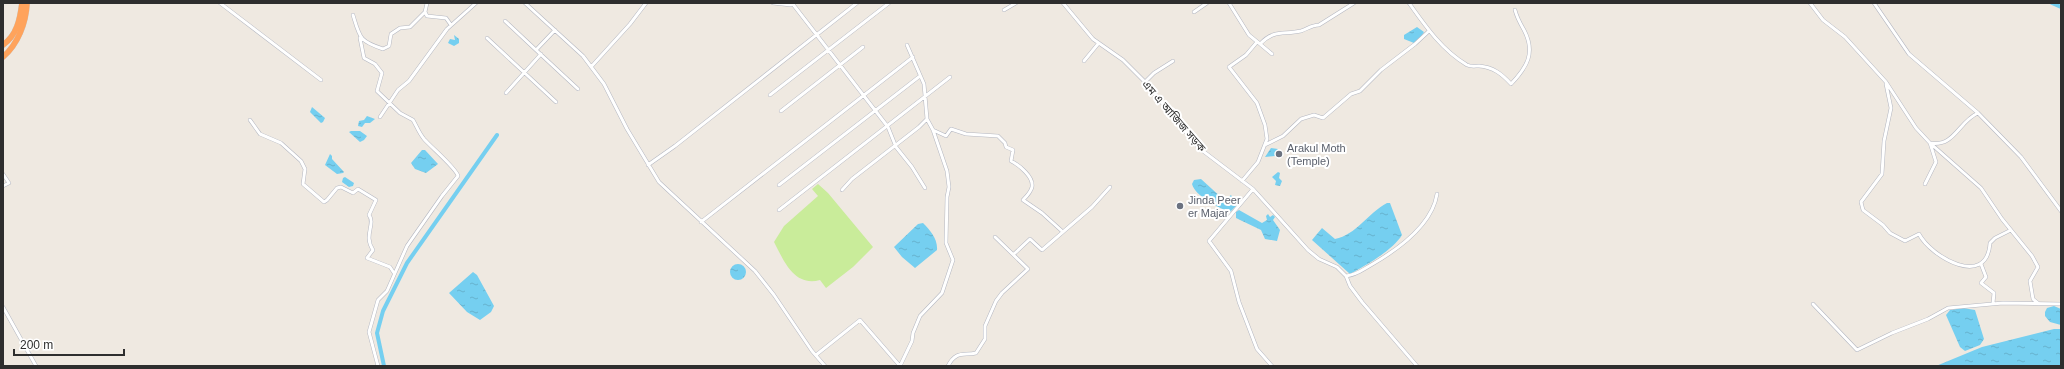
<svg xmlns="http://www.w3.org/2000/svg" width="2064" height="369" viewBox="0 0 2064 369" font-family="Arial,'Noto Sans Bengali',sans-serif">
<defs>
<pattern id="water-ripples" width="26" height="14" patternUnits="userSpaceOnUse"><rect width="26" height="14" fill="#75cff0"/><path d="M2 4q2-2 4 0t4 0M15 11q2-2 4 0t4 0" fill="none" stroke="#66b2ce"/></pattern>
</defs>
<rect width="100%" height="100%" fill="#efe9e1"/>
<!-- pitch -->
<path fill="#c9ec9a" d="M818 184 828 193 873 247 853 267 826 288 820 280C794 287 784 261 774 242L784 226 818 196 812 189Z"/>
<!-- water -->
<path fill="url(#water-ripples)" d="M1417 27 1424 32 1418 41 1414 43 1404 39V35Z
M454 35 459 39V43L454 46 448 43 450 39 455 40Z
M312 107 325 118 323 122 321 123 310 112Z
M367 116 375 119 370 123H365L362 127 358 126 359 121 364 120Z
M351 131H360L367 136 364 140 360 142 349 132Z
M1271 148 1278 149V152L1275 156 1265 157Z
M422 150H425L438 164 426 173 415 169 411 163Z
M330 154 332 156V159L344 172 343 173 337 174 325 165Z
M1278 172 1280 173 1279 178 1282 181 1280 186 1275 185 1276 181 1272 177Z
M345 177 354 183 353 186 349 187 342 182 343 178Z
M1201 179 1223 199 1225 200 1231 195 1237 205 1230 212C1219 208 1195 196 1192 184L1194 180Z
M1387 203H1390L1402 235C1393 250 1365 266 1350 274L1312 240 1322 228 1335 239C1356 235 1368 213 1387 203Z
M1239 210 1262 223 1267 220 1266 216 1268 214 1270 217 1273 215 1275 217 1273 220 1280 230 1277 241 1265 239 1261 230 1236 218V212Z
M923 223C930 230 938 239 937 250L915 268 902 257 894 247 918 224Z
M730 272a8 8 0 1 1 16 0a8 8 0 1 1-16 0Z
M473 272 477 275 494 306 491 312 480 320 467 312 449 293Z
M2054 306 2061 309V325L2050 322 2045 316V312L2047 308Z
M1963 308 1975 310 1984 339 1980 345 1965 351 1960 347 1946 315 1950 310Z
M2054 329H2061V366H1936L1982 347Z"/>
<g fill="none" stroke-linecap="round" stroke-linejoin="round">
<!-- canal -->
<path stroke="#75cff0" stroke-width="4" d="M2052 3 2061 7
M384 366 377 333 383 311 407 263 497 135"/>
<defs>
<path id="minor" d="M220 3 321 80
M427 3 425 12 427 16 446 18 451 25
M525 3 583 56 604 84 627 129 659 182 755 271 774 295 812 351 825 366
M773 3 791 5 794 3
M792 3 888 127 896 147 912 167 925 188
M1063 3 1093 39 1123 60 1145 82 1199 148 1253 189 1308 250 1319 259 1337 267 1346 276 1350 286 1362 302 1417 366
M1229 3 1249 35 1260 44C1274 29 1284 35 1301 31 1307 29 1312 25 1319 25L1354 3
M1409 3C1426 27 1442 50 1467 65 1471 67 1475 66 1479 66 1493 67 1502 74 1511 84 1527 67 1536 53 1524 30 1520 23 1517 18 1515 10
M1810 3 1823 20 1845 37 1886 82 1916 128 1930 143 1981 188 2002 219 2032 256 2038 267 2030 281 2033 299 2039 304
M1874 3 1909 54 1978 113 2021 157 2061 211
M1004 10 1016 3
M1194 12 1207 3
M353 15C360 38 359 41 383 49L389 46 391 34 400 28 410 27 425 12
M505 21 536 50
M555 30 536 50 578 89
M360 38 364 58 375 64 382 73 377 91 400 113 413 120C417 127 419 133 424 139 431 147 457 169 458 176L442 196 407 246 387 291 378 300 369 332 378 366
M487 38 556 102
M1260 44 1272 54
M1084 61 1098 44
M591 67 630 24 646 3
M1145 82 1154 73 1173 61
M1886 84 1891 108 1884 141 1882 174 1861 202 1863 210 1883 225 1890 233 1905 241 1919 234C1931 257 1987 289 1990 243L1995 238 2011 230
M506 93 541 54
M770 95 889 3
M781 111 863 47
M380 117 398 90 409 81 447 29 476 3
M250 120 260 134 281 143 301 161 305 169 303 184 324 202 327 200 337 188 341 187 353 193 358 189 376 200 369 215C376 224 363 235 373 250L367 258 390 267 394 273
M933 130 946 136 951 129 966 134 998 136 1005 143 1006 147 1013 150 1011 161C1019 165 1034 177 1032 187 1031 192 1026 197 1023 200L1042 213 1063 232
M1265 145 1283 136 1301 119 1314 115 1323 118 1351 94 1360 91 1381 70 1415 44 1429 31
M648 165 675 146 857 3
M3 174 9 183 3 186
M1242 181 1258 162 1267 139 1265 125 1257 103 1229 67 1246 55 1257 42
M1925 184 1936 162 1930 143C1955 147 1958 122 1978 113
M779 185 920 76
M1253 189 1209 241 1231 271 1239 302 1257 349 1272 366
M842 190 852 179 919 127 927 119
M779 210 950 77
M701 222 913 57
M1014 254 1030 239 1042 250 1092 207 1110 187
M1981 264 1986 277 1981 283 1994 293 1993 303
M1346 276C1357 275 1362 270 1371 265 1397 250 1432 226 1437 194
M1813 304 1857 350 1892 333 1928 319 1948 308 2003 303 2061 304
M3 307 36 366
M816 355 860 320 900 366 912 341 913 333 920 316 942 293 953 260 946 243 947 197 949 187 947 171 933 130 927 119 924 84 907 45
M948 366C956 350 964 356 976 353L985 339V326L996 301 1002 293 1028 269 995 237"/>
<path id="motorway" d="M3 45C17 35 20 19 22 3
M3 57C18 44 26 23 27 3"/>
</defs>
<!-- minor casing -->
<use href="#minor" stroke="#b4b7c1" stroke-width="4"/>
<!-- motorway casing -->
<use href="#motorway" stroke="#c9c9c9" stroke-width="6"/>
<!-- minor -->
<use href="#minor" stroke="#fff" stroke-width="3"/>
<!-- motorway -->
<use href="#motorway" stroke="#ffa35c" stroke-width="5.5"/>
</g>
<!-- markers -->
<g fill="#6b7280" stroke="#fff" stroke-width="1.5">
<circle cx="1279" cy="154" r="4"/>
<circle cx="1180" cy="206" r="4"/>
</g>
<g text-anchor="middle" stroke-width="4" stroke-linejoin="round" paint-order="stroke">
<!-- street labels -->
<g font-size="11" fill="#2e2e2e" stroke="#fff">
<text transform="translate(1174 116) rotate(49)" y="4">এম এ আজিজ সড়ক</text>
</g>
<!-- worship labels -->
<g font-size="11" fill="#5b616d" stroke="#fff" text-anchor="start">
<text x="1287" y="152">Arakul Moth<tspan x="1287" dy="13">(Temple)</tspan></text>
<text x="1188" y="204">Jinda Peer<tspan x="1188" dy="13">er Majar</tspan></text>
</g>
</g>
<!-- border -->
<rect width="2064" height="369" fill="none" stroke="#2e2e2e" stroke-width="8"/>
<!-- scale -->
<path d="M14 349v6h110v-6" fill="none" stroke="#2e2e2e" stroke-width="2"/>
<text x="20" y="349" font-size="12" fill="#2e2e2e" stroke="#ffffff" stroke-width="3" paint-order="stroke">200 m</text>
</svg>
